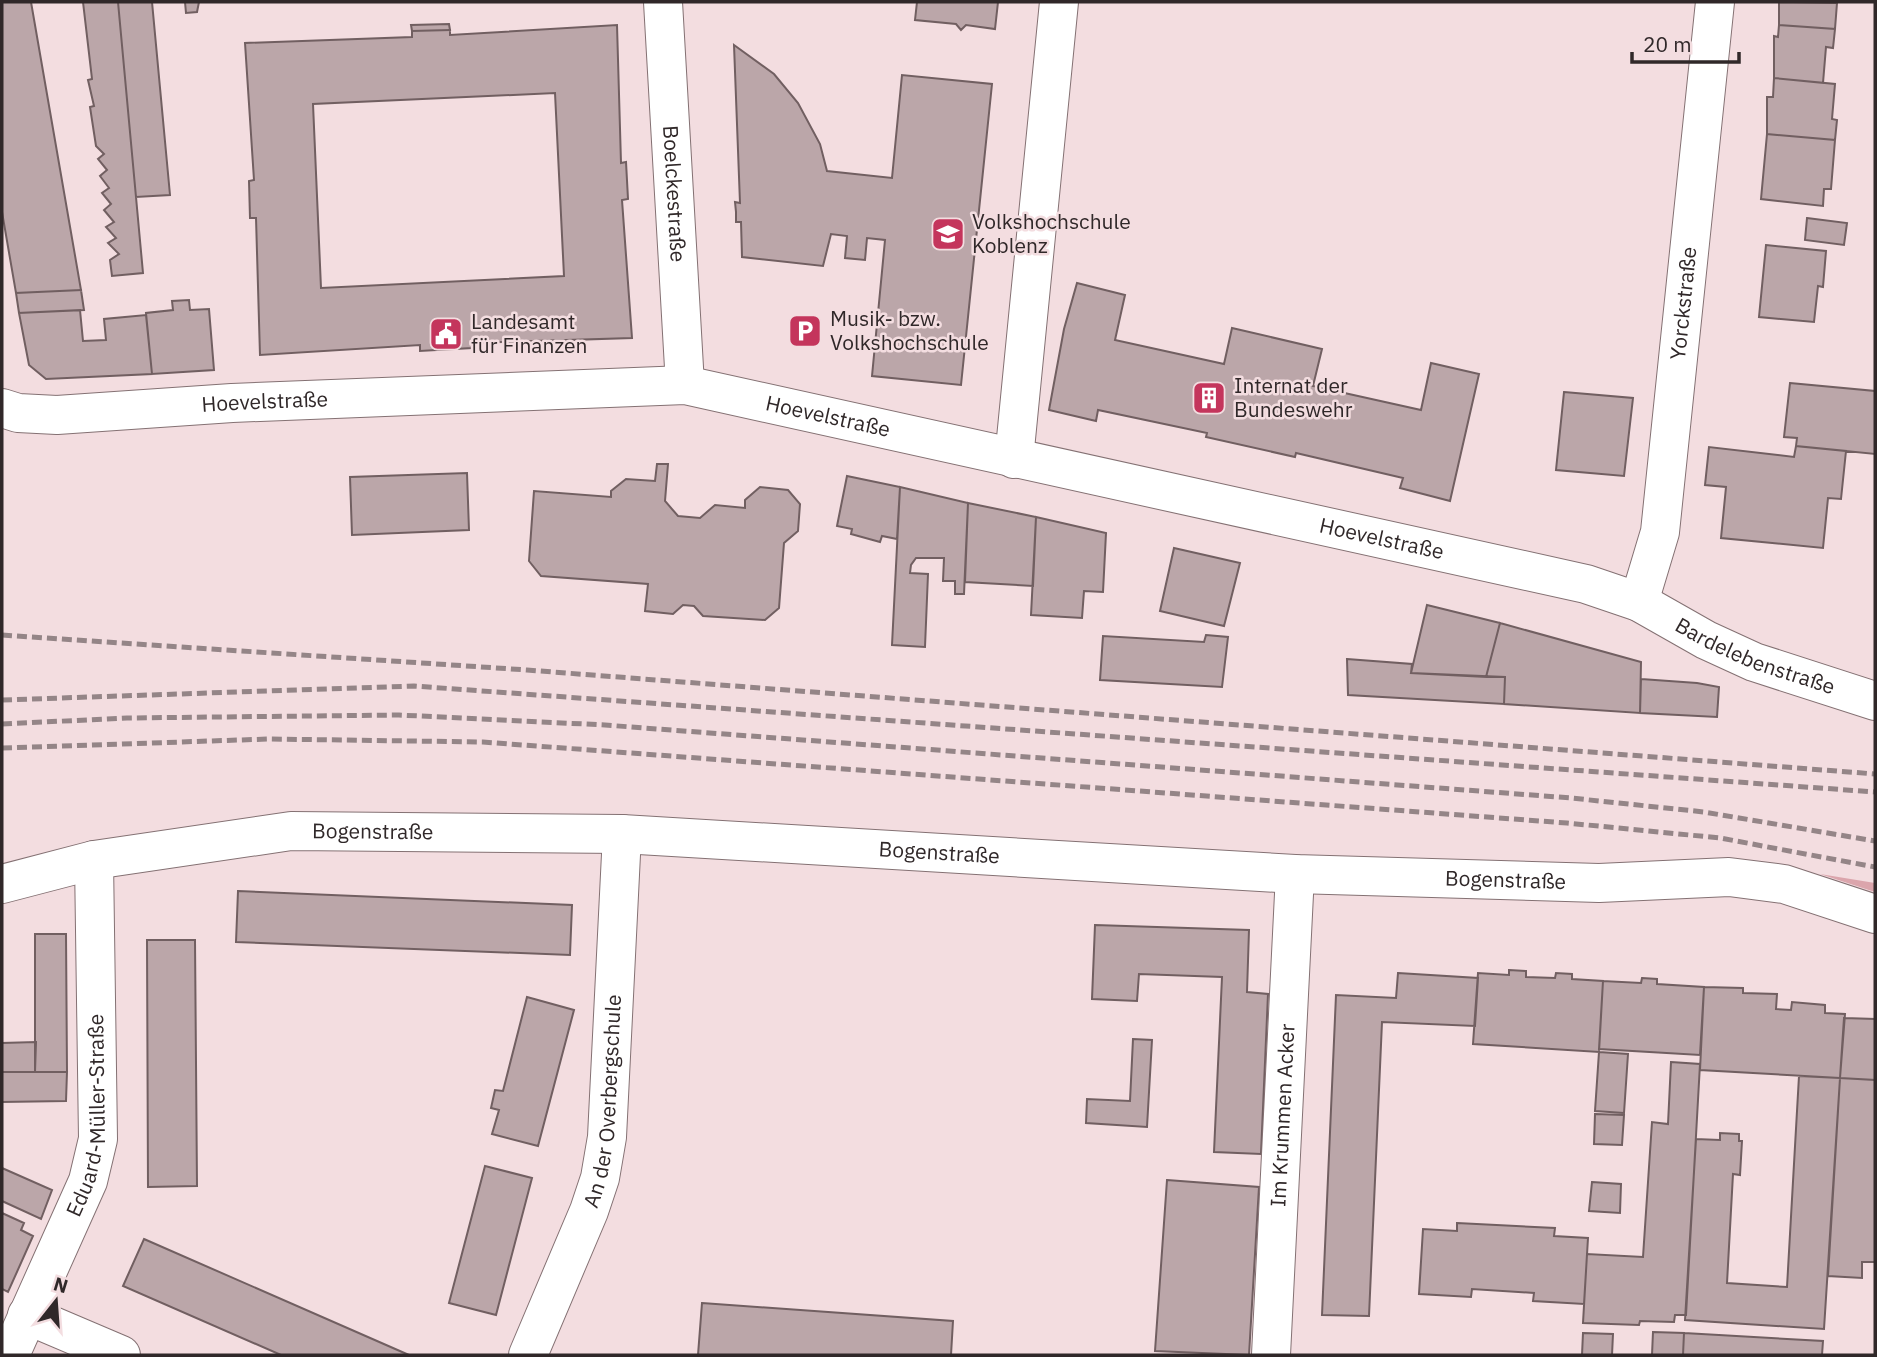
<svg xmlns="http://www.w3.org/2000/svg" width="1877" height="1357" viewBox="0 0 1877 1357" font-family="'IBM Plex Sans',sans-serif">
<rect width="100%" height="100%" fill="#f3dde0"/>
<!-- green -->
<path fill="#dba5ac" d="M1820 874 1875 883V892Z"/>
<!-- building -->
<path fill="#bba6a9" stroke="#715f61" stroke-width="2" fill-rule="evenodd" d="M2 2H31L81 290 16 293 2 212Z
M83 2H118L143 273 112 276 110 260 119 254 108 243 116 238 106 227 114 222 104 210 111 204 102 193 109 188 100 176 107 170 98 159 104 154 96 146 90 107 94 106 88 80 92 79Z
M118 2H152L170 195 136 197Z
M185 2H199L197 12 186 13Z
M917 2H998L995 29 966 25 961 30 956 24 915 20Z
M1779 2 1837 3 1835 29 1779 25Z
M449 24 450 30 412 31 411 25Z
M617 25 621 163 626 162 628 199 622 200 632 338 472 343V348L420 351V345L260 355 256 218H250L249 181 254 180 245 43 412 37V31L450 30V35ZM555 93 564 276 321 288 313 104Z
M1779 25 1835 29 1833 48 1826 47 1823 83 1774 78V36L1778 37Z
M734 45 774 74 798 103 820 144 827 171 892 178 902 75 992 84 961 385 872 376 885 240 867 238 865 260 845 258 847 236 831 234 823 266 742 257 741 222H736V212L735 202 740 203Z
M1774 78 1835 84 1832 119 1837 120 1835 140 1767 134V97H1773Z
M1767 134 1835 140 1831 189H1824L1823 206 1761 199Z
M1807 218 1847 223 1844 245 1805 240Z
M1766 245 1826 251 1823 287 1818 286 1814 322 1759 317Z
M1077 283 1125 295 1115 340 1224 364 1232 328 1322 349 1313 386 1421 410 1431 363 1479 374 1450 501 1400 488 1403 478 1296 453 1295 457 1206 437 1207 433 1098 410 1096 421 1049 410 1064 329Z
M81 290 84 310 19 313 16 293Z
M189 300 190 310 209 309 214 370 152 374 146 313 173 310 172 301Z
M80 310 83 341 106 340 104 319 146 315 152 374 46 379 29 365 19 313Z
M1790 383 1875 391V454L1796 446 1797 438 1784 437Z
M1564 392 1633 398 1624 476 1556 470Z
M1796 446 1846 451 1841 499 1828 498 1823 548 1721 538 1726 487 1705 485 1709 447 1794 457Z
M657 464H668L665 501 678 516 700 518 715 505 745 508V500L760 487 788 490 800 504 798 531 784 543 779 608 765 620 703 616 694 606 683 605 673 614 645 611 648 584 541 576 529 561 534 491 611 497V491L626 479 655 481Z
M467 473 469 530 352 535 350 477Z
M847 476 900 487 897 539 882 536 880 542 851 534 852 529 837 526Z
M900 487 968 503 964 594H955V581H943L944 558H916L911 565 910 573 928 574 925 647 892 645Z
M968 503 1036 517 1033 586 965 582Z
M1036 517 1106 533 1103 592 1084 591 1082 618 1031 615Z
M1174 548 1240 563 1224 626 1160 611Z
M1427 605 1500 623 1486 677 1411 673Z
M1500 623 1641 662 1640 713 1504 704 1505 677H1486Z
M1206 635 1228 637 1222 687 1100 680 1103 636 1204 642Z
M1347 659 1412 664 1411 673 1505 677 1504 704 1348 695Z
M1641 679 1697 683 1719 687 1717 717 1640 713Z
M238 891 572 905 570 955 236 942Z
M1095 925 1249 930 1247 992 1268 994 1261 1154 1214 1152 1222 977 1139 974 1137 1001 1092 999Z
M35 934H66L67 1072H35Z
M147 940H195L197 1186 148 1187Z
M1509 970 1526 971V977L1555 978 1556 973 1572 974V979L1603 981 1599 1052 1473 1044 1478 973 1509 975Z
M1398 973 1478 978 1475 1026 1382 1022 1369 1316 1322 1315 1336 995 1396 998Z
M1642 978 1657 979V984L1704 987 1700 1055 1599 1049 1603 981 1641 983Z
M1704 987 1743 988V993L1777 994 1776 1009 1791 1010 1792 1002 1825 1005V1013L1845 1014 1840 1078 1700 1070Z
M527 997 574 1010 538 1146 492 1134 499 1110 491 1108 495 1090 503 1091Z
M1844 1018 1875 1019V1080L1840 1078Z
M1133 1039 1152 1040 1147 1127 1086 1123 1087 1099 1130 1101Z
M36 1042 35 1072H2V1043Z
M1599 1052 1628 1054 1624 1113 1595 1111Z
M1671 1062 1700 1064 1686 1315H1675L1674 1322 1640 1321 1639 1325 1583 1323 1587 1254 1643 1257 1652 1122 1668 1124Z
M2 1072H67L66 1101 2 1102Z
M1799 1076 1840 1078 1824 1329 1685 1320 1696 1139 1720 1140V1133L1739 1134V1141H1742L1740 1175 1733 1174 1727 1283 1787 1287Z
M1840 1078 1875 1080V1262H1862V1278L1828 1276Z
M1595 1114 1624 1115 1622 1145 1594 1144Z
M485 1166 532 1178 496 1315 449 1303Z
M2 1168 52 1190 41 1219 2 1201Z
M1167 1180 1259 1187 1249 1355 1155 1351Z
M1592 1182 1621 1184 1620 1213 1589 1211Z
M2 1213 24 1223 21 1230 33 1236 8 1292 2 1289Z
M1457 1223 1555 1228 1554 1236 1588 1238 1584 1304 1533 1301 1534 1293 1472 1289 1471 1297 1419 1294 1423 1229 1457 1231Z
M144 1239 409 1355H281L123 1286Z
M702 1303 953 1321 951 1355H698Z
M1653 1332 1684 1333 1683 1355H1652Z
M1583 1333 1613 1334 1612 1355H1582Z
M1684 1333 1823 1341 1822 1355H1683Z"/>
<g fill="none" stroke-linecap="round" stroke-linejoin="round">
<defs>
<g id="minor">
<path id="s1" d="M663 2 685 385"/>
<path id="s2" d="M2 408 18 413 57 415 232 403 685 385 1586 584 1639 602 1706 640 1754 662 1875 701"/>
<path d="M1014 459 1059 2"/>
<path id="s3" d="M1639 602 1660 532 1715 2"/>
<path id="s4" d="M2 884 94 860 291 831 622 834 1295 874 1599 883 1729 877 1784 884 1875 914"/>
<path d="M27 1315 121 1355"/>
<path id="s5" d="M10 1355 88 1181 98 1139 94 860"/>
<path id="s6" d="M528 1355 589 1211 600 1178 607 1137 622 834"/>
<path id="s7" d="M1271 1355 1295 874"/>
</g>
</defs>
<!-- minor casing -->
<use href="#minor" stroke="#847173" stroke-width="40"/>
<!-- minor -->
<use href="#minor" stroke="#fff" stroke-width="38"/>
<!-- rail -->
<path stroke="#948587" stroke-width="5" stroke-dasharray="10 5" stroke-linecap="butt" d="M2 635 527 670 1875 774
M2 700 414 686 1875 792
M2 724 127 718 399 715 605 725 1571 798 1704 812 1875 841
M2 748 270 739 483 742 1567 823 1720 838 1875 867"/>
</g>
<!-- icons -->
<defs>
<symbol id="university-square" viewBox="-11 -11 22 22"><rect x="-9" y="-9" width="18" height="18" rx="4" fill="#c4355c" stroke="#f3dde0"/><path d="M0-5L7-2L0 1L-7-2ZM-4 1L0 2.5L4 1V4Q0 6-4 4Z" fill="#fff"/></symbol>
<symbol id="parking-square" viewBox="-11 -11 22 22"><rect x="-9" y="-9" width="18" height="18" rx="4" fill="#c4355c" stroke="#f3dde0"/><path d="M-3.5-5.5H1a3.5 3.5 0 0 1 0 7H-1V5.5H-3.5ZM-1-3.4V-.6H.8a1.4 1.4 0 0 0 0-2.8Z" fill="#fff"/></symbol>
<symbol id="civic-square" viewBox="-11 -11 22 22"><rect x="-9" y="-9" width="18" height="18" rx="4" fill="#c4355c" stroke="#f3dde0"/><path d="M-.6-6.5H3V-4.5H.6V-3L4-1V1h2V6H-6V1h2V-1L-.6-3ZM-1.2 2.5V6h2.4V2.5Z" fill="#fff"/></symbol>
<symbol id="building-square" viewBox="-11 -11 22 22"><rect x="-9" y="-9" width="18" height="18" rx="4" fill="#c4355c" stroke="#f3dde0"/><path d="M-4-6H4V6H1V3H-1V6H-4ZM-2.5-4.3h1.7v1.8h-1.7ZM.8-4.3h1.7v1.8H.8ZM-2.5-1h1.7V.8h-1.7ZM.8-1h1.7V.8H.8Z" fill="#fff"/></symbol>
</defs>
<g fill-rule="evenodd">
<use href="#university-square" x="929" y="215" width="38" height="38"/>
<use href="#parking-square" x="786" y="312" width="38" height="38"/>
<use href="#civic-square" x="427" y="315" width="38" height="38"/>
<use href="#building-square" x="1190" y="379" width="38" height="38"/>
</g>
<g text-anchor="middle" stroke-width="5" stroke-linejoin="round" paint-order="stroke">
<!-- street labels -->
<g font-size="21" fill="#302829" stroke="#f3dde0">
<text dy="7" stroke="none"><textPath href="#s1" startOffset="192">Boelckestraße</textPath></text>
<text dy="7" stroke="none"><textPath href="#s3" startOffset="303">Yorckstraße</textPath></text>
<text dy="7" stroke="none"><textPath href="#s2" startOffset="264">Hoevelstraße</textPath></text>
<text dy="7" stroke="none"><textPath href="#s2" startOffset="831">Hoevelstraße</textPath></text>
<text dy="7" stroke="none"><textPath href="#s2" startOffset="1398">Hoevelstraße</textPath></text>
<text dy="7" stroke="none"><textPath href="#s2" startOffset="1792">Bardelebenstraße</textPath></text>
<text dy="7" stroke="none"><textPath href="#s4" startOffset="376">Bogenstraße</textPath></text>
<text dy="7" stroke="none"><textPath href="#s4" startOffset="943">Bogenstraße</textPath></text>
<text dy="7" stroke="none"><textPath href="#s4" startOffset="1510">Bogenstraße</textPath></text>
<text dy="7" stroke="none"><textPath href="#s6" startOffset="268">An der Overbergschule</textPath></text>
<text dy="7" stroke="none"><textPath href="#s5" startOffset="256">Eduard-Müller-Straße</textPath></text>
<text dy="7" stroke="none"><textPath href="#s7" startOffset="240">Im Krummen Acker</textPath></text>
</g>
<!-- poi labels -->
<g font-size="21" fill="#302829" stroke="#f3dde0" text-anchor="start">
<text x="972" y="229">Volkshochschule<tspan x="972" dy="24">Koblenz</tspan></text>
<text x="830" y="326">Musik- bzw.<tspan x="830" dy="24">Volkshochschule</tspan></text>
<text x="471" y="329">Landesamt<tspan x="471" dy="24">für Finanzen</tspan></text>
<text x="1234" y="393">Internat der<tspan x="1234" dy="24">Bundeswehr</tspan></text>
</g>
</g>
<!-- border -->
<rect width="1877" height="1357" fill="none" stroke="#302829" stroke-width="7"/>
<!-- north arrow -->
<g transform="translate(56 1301) rotate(17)" stroke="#f3dde0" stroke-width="5" paint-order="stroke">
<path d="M0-5L12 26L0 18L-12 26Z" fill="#302829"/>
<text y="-10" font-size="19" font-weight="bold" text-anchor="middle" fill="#302829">N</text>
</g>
<!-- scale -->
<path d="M1632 52v10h107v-10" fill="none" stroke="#302829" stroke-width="3.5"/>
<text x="1643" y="52" font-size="21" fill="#302829" stroke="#f3dde0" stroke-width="5" paint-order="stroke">20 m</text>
</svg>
